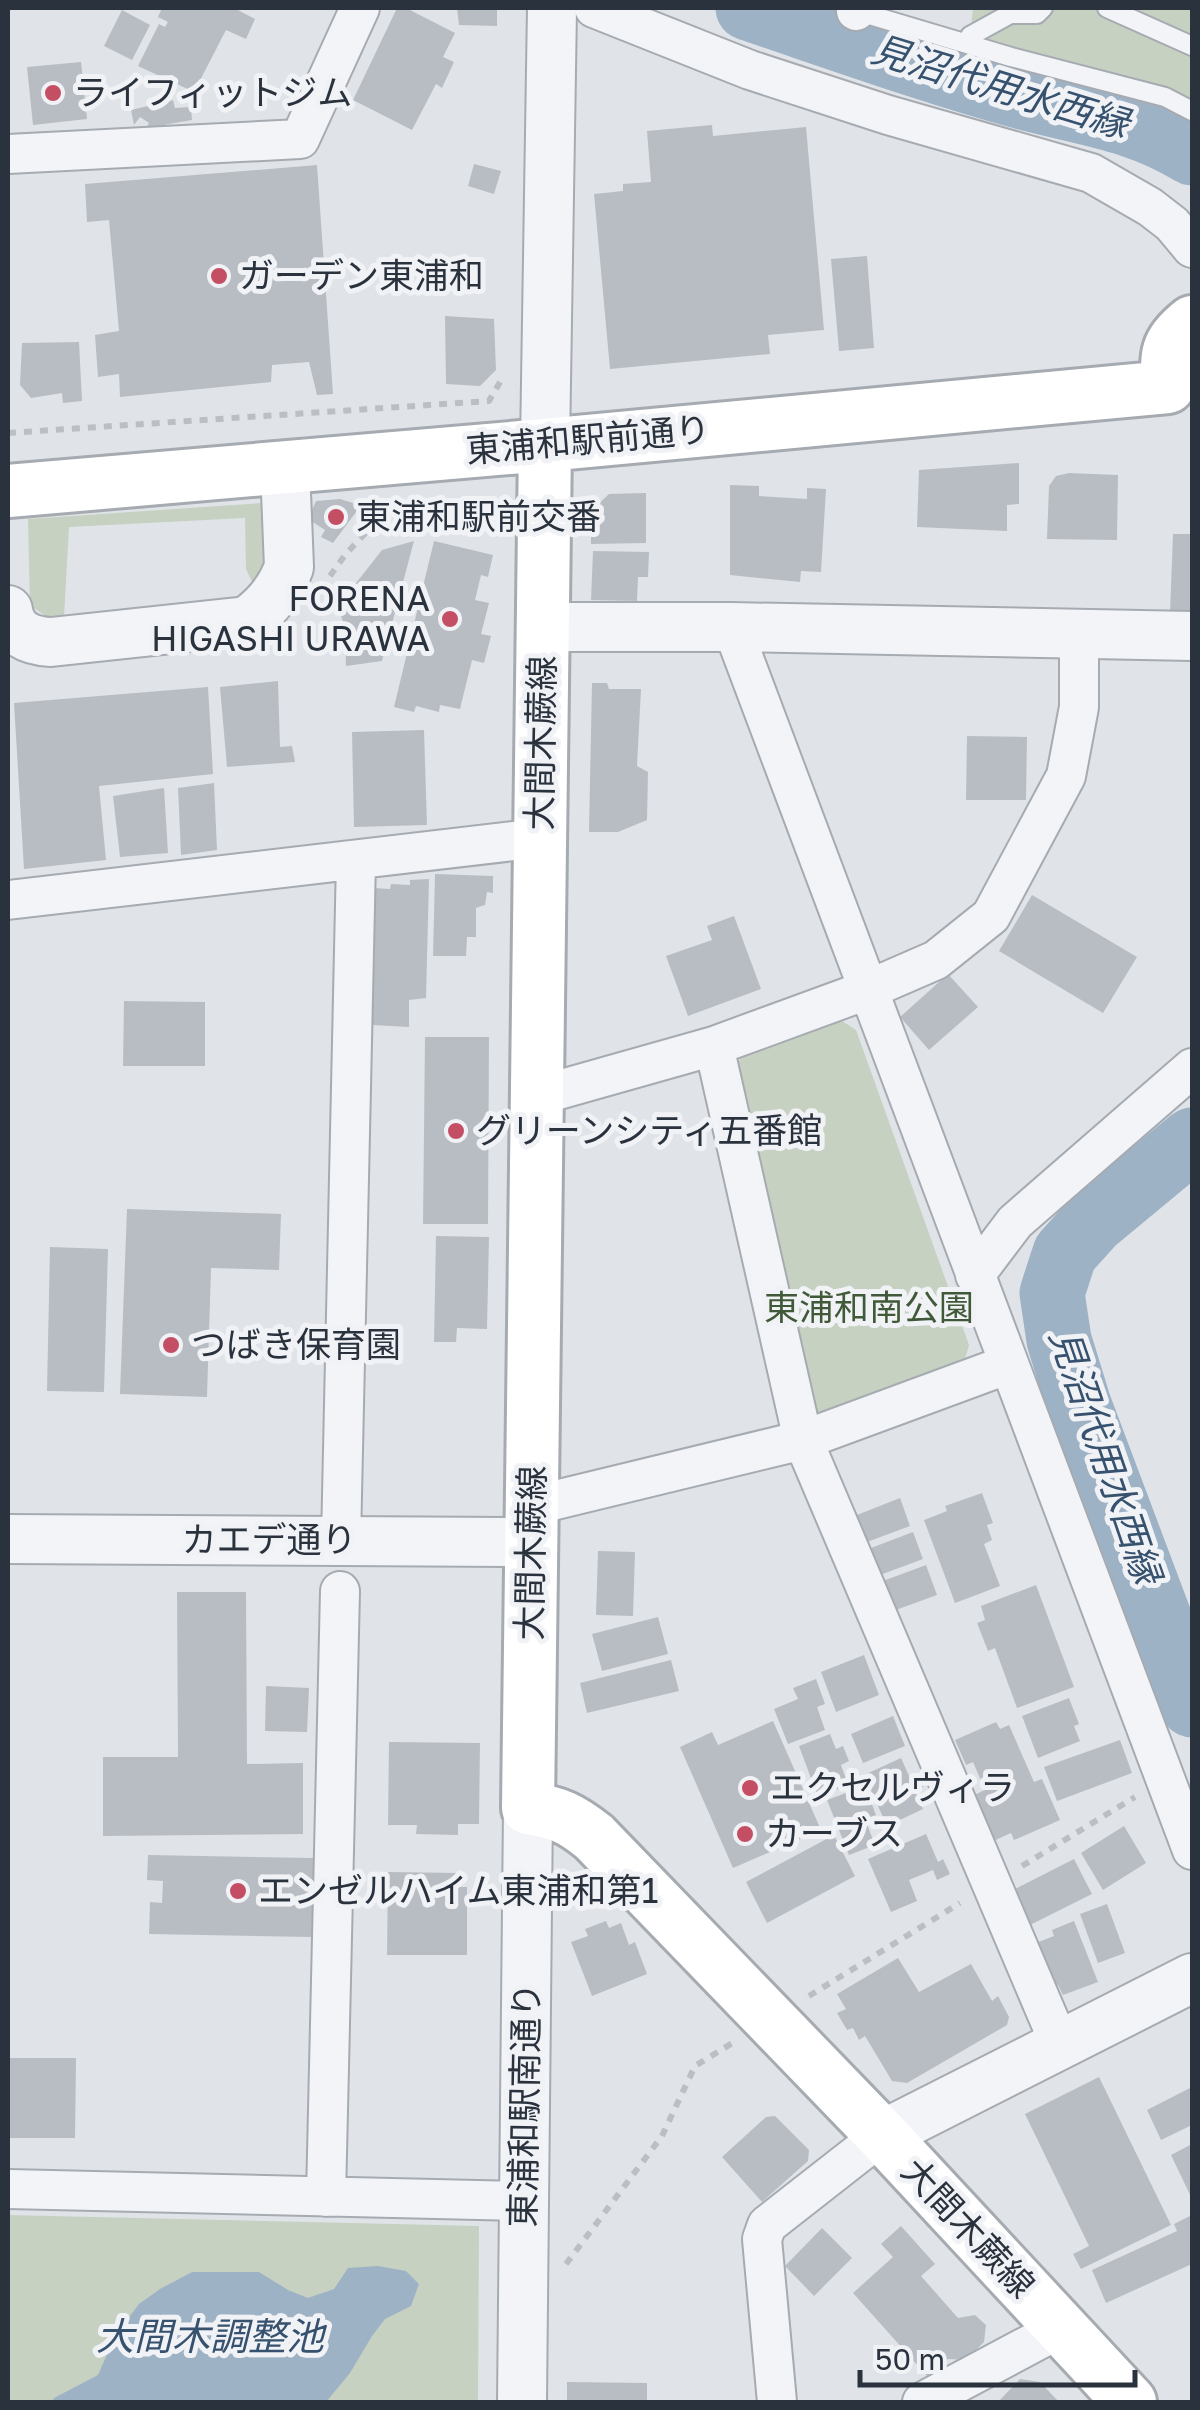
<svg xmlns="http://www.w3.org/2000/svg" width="1200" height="2410" viewBox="0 0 1200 2410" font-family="'Golos Text','Noto Sans JP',sans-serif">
<rect width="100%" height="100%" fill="#e0e4e8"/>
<!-- green -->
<path fill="#c6d1c2" d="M973 8H1192V100L1163 86 1100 73 970 36Z
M277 502 281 551 252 582 246 569 245 518 69 527 64 617 59 626 30 605 28 519Z
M839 1019 856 1030 969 1345 965 1359 822 1415 808 1408 735 1071 741 1056Z
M8 2215 479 2226 478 2402H8Z"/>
<!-- water -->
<path fill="#9eb2c5" d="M378 2266 406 2271 419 2284 411 2306 385 2319 372 2336 350 2373 326 2402H52L54 2398 98 2375 115 2336 139 2304 160 2289 192 2272H259L288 2290 308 2298 334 2289 348 2268Z"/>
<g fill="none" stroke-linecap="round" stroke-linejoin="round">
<!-- river -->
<path stroke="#9eb2c5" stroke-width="65" d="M748 8C840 39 932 72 1026 98 1087 114 1136 119 1192 153
M1192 1140 1093 1222 1065 1253 1052 1293 1059 1340 1079 1405 1192 1705"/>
</g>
<!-- building -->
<path fill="#b8bdc4" d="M162 8H234L255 19 246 39 226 30 194 92 138 66 159 24 165 27 168 22 158 17Z
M397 8H409L408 9 455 33 443 57 454 62 442 88 436 84 412 130 353 100Z
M457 8H497V26L459 25Z
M122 10 150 25 132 60 104 46Z
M81 62 87 119 33 125 27 67Z
M173 100 175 108 191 107 192 120 146 128 149 123 140 117 134 125 131 110Z
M712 125 713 136 806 127 824 330 768 335 770 354 610 369 594 194 623 191V184L651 182 647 131Z
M474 164 501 171 494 194 468 186Z
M317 165 333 394 317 395 309 362 272 365 271 382 120 397 119 374 98 377 95 335 119 331 109 220 87 222 85 184Z
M867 256 874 348 839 351 831 259Z
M445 316 494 319 496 370 480 386 446 384Z
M79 342 82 401 63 403 62 393 31 398 20 385 22 343Z
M1019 463V504L1007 505V531L917 527 919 470Z
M1069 473 1118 475 1117 540 1047 539 1049 486 1056 476Z
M730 485 759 486V496L807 499V488L826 489 821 572 801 571 800 582 730 575Z
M646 493V543L591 544V511L609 494Z
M356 498 365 500 333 543 321 537 325 530 308 519 316 501 340 499 353 503Z
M1173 534H1192V613H1170Z
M414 541 382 661 346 666 345 629 338 606 382 550Z
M434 541 493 555 488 577 481 575 475 600 489 603 481 634 491 636 484 663 472 660 460 709 440 705 439 712 416 706 414 712 394 707Z
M593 551 649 552 648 577H638L637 601 591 600Z
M278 681 280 747 292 746 295 762 227 767 220 687Z
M592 683H607L609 689H641L637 766 648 772 647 820 618 832H589Z
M208 687 213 774 99 786 106 860 24 869 14 703Z
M424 730 427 825 354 827 352 732Z
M967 736 1027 737 1026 800H966Z
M214 783 217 850 181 855 178 788Z
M164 788 168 853 120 857 113 796Z
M435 874 493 876V893L487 892 485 905 476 908V937H467L466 956H433Z
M429 879 426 998 409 1000V1027L372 1025 375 937 369 936 374 888 390 889 391 884 410 885V880Z
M1032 895 1137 957 1103 1013 999 951Z
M734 916 761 989 688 1016 666 956 712 940 707 926Z
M948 974 978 1007 929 1050 900 1017Z
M124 1001 205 1002V1066H123Z
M425 1037H489L488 1224H423Z
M127 1209 281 1214 279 1270 211 1268 207 1397 120 1394Z
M436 1236 489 1237 487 1329 457 1328 456 1342H434Z
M50 1247 108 1249 104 1392 47 1391Z
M982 1493 993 1523 987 1525 992 1540 984 1544 1000 1586 955 1603 924 1520 947 1511 945 1506Z
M900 1498 910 1526 867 1542 857 1515Z
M913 1532 923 1559 880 1575 871 1548Z
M598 1551 635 1552 633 1616 596 1615Z
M926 1565 937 1595 893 1611 883 1581Z
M1036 1585 1074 1687 1017 1708 995 1648 988 1651 977 1623 985 1620 981 1606Z
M177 1592H246L247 1764 303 1763V1834L103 1836V1757H178Z
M658 1617 668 1654 602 1671 592 1634Z
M864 1655 879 1695 836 1712 821 1672Z
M671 1660 679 1691 587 1713 580 1683Z
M816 1679 825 1704 817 1707 825 1730 788 1744 774 1709 798 1699 793 1688Z
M266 1686 309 1688 307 1732 265 1731Z
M1069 1698 1079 1724 1074 1726 1080 1741 1038 1758 1022 1716Z
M893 1716 905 1746 863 1763 851 1734Z
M773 1721 821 1830 733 1868 680 1747 712 1732 718 1745Z
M996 1722 1000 1729 1009 1725 1034 1782 1042 1779 1060 1820 1014 1840 1011 1833 987 1844 974 1795 985 1790 973 1762 966 1765 955 1740Z
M830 1734 836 1749 843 1746 849 1761 841 1765 848 1785 818 1797 799 1746Z
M1120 1740 1132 1773 1057 1801 1044 1767Z
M389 1742 480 1743 479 1824H458V1835L416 1834 417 1825H388Z
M901 1758 910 1778 918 1775 924 1786 915 1791 923 1809 887 1826 864 1775Z
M865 1786 876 1815 865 1819 875 1845 849 1855 827 1800Z
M1124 1826 1146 1863 1103 1890 1081 1853Z
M926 1834 938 1862 943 1859 950 1874 937 1880 933 1870 909 1880 917 1901 891 1912 868 1859Z
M834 1835 855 1876 767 1923 746 1882Z
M148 1855 314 1858 312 1937 149 1934 150 1902 162 1903 163 1881 147 1880Z
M1074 1859 1092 1894 1026 1927 1009 1892Z
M388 1872 459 1873V1887H467V1955H387Z
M1107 1904 1125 1953 1098 1963 1080 1914Z
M606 1921 609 1928 621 1923 629 1945 635 1942 647 1974 592 1996 571 1942 588 1936 585 1929Z
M1074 1921 1098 1982 1063 1995 1058 1985 1045 1991 1028 1946 1054 1936 1052 1930Z
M898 1958 919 1992 971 1964 992 2001 998 1996 1009 2017 1007 2025 907 2083 892 2081 865 2036 859 2040 853 2028 847 2030 837 2013 846 2009 837 1994Z
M8 2058H76L75 2138H8Z
M1099 2077 1171 2225 1081 2269 1073 2254 1089 2246 1025 2114Z
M1192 2087V2125L1161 2140 1147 2110Z
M775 2116 809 2150 808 2161 762 2202 722 2157 766 2117Z
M1192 2144V2199L1171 2155Z
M1192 2215V2264L1106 2303 1092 2270 1177 2231 1174 2224Z
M901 2226 935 2264 921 2276 958 2318 975 2315 986 2325 984 2342 966 2360 948 2359 928 2377 853 2293 893 2257 881 2244Z
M822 2228 852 2258 814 2296 785 2266Z
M1020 2379 1040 2382 1059 2402H1000L999 2401Z
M567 2382 647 2383V2402H567Z"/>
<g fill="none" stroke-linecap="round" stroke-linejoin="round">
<defs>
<path id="service" d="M1107 8 1192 46
M853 10 1011 57 1165 97 1192 111
M970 36 1010 14H1037L1043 8"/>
<path id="minor" d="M594 8 750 70 888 115 1091 173 1150 207 1172 224 1192 248
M856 11 857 8
M8 154 300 139 360 8
M732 627 1192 1850
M8 900 540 838
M714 1046 803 1440 1060 2045
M537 1096 714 1046 867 990 936 960 991 916 1066 776 1079 707V633
M975 1275 1015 1222 1192 1068
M531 1506 803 1440 1009 1364
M341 1541 356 860
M8 2189 524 2201
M326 2197 340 1591
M777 2402 762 2239 767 2225 882 2135
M922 2402 1061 2328"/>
<path id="tertiary" d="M545 445 552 8
M8 610C11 633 29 641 51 642L247 621C267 607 281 590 289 567L285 467
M543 627H732L1192 636
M8 1539 531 1542
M882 2135 1192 1978
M522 2402 528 1808"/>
<path id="secondary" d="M545 445 528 1808C559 1813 570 1818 594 1837L882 2135 1130 2402
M8 491 545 445 1168 387C1166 355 1165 343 1192 322"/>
</defs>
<!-- service casing -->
<use href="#service" stroke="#a6abb2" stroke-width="22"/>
<!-- minor casing -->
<use href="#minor" stroke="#a6abb2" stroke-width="42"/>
<!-- tertiary casing -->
<use href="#tertiary" stroke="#a6abb2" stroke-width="52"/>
<!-- secondary casing -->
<use href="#secondary" stroke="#a6abb2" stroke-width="58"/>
<!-- path -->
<path stroke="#bbbec3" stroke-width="6" stroke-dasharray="8 8" stroke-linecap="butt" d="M8 433 489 401 503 377
M330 576 345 555 383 514 475 513 500 534
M1022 1866 1135 1797
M809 1996 960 1903
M566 2264 662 2136 695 2066 734 2042"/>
<!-- service -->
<use href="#service" stroke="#f3f4f7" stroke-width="18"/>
<!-- minor -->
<use href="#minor" stroke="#f3f4f7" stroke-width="38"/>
<!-- tertiary -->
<use href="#tertiary" stroke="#f3f4f7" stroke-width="48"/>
<!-- secondary -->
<use href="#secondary" stroke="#fff" stroke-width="52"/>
</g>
<!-- markers -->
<g fill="#c44f64" stroke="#f0f2f6" stroke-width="4">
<circle cx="53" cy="93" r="10"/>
<circle cx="219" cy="276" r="10"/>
<circle cx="336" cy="517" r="10"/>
<circle cx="450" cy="619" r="10"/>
<circle cx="456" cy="1131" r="10"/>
<circle cx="171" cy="1345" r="10"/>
<circle cx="750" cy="1788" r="10"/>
<circle cx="745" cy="1834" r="10"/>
<circle cx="238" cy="1891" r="10"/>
</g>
<g text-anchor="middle" stroke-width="10" stroke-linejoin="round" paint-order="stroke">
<!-- poi labels -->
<g font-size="35" fill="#2a323e" stroke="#f0f2f6" text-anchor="start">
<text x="73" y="105">ライフィットジム</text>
<text x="239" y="288">ガーデン東浦和</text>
<text x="356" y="529">東浦和駅前交番</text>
<text x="430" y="611" text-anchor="end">FORENA<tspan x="430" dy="40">HIGASHI URAWA</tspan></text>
<text x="476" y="1143">グリーンシティ五番館</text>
<text x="191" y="1357">つばき保育園</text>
<text x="770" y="1800">エクセルヴィラ</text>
<text x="765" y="1846">カーブス</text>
<text x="258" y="1903">エンゼルハイム東浦和第1</text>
</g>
<!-- street labels -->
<g font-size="35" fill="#2a323e" stroke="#f0f2f6">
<text transform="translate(588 440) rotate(-5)" y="12">東浦和駅前通り</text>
<text transform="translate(541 743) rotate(-89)" y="12">大間木蕨線</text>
<text x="269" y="1552">カエデ通り</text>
<text transform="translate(531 1553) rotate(-89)" y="12">大間木蕨線</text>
<text transform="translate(525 2105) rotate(-89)" y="12">東浦和駅南通り</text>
<text transform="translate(968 2228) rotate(47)" y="12">大間木蕨線</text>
</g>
<!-- park labels -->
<g font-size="35" fill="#405938" stroke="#f0f2f6">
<text x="869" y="1320">東浦和南公園</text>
</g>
<!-- water labels -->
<g font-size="38" font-style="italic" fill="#37526f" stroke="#f0f2f6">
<text transform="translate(1000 87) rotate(17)" y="13">見沼代用水西縁</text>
<text transform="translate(1105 1456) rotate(71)" y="13">見沼代用水西縁</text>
<text x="210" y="2350">大間木調整池</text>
</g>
</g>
<!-- border -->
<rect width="1200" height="2410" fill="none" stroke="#2a323e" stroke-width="20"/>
<!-- scale -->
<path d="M860 2370v15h275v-15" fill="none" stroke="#2a323e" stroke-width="5"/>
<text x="875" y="2370" font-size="30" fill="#2a323e" stroke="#f0f2f6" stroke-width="8" paint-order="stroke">50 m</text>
</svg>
